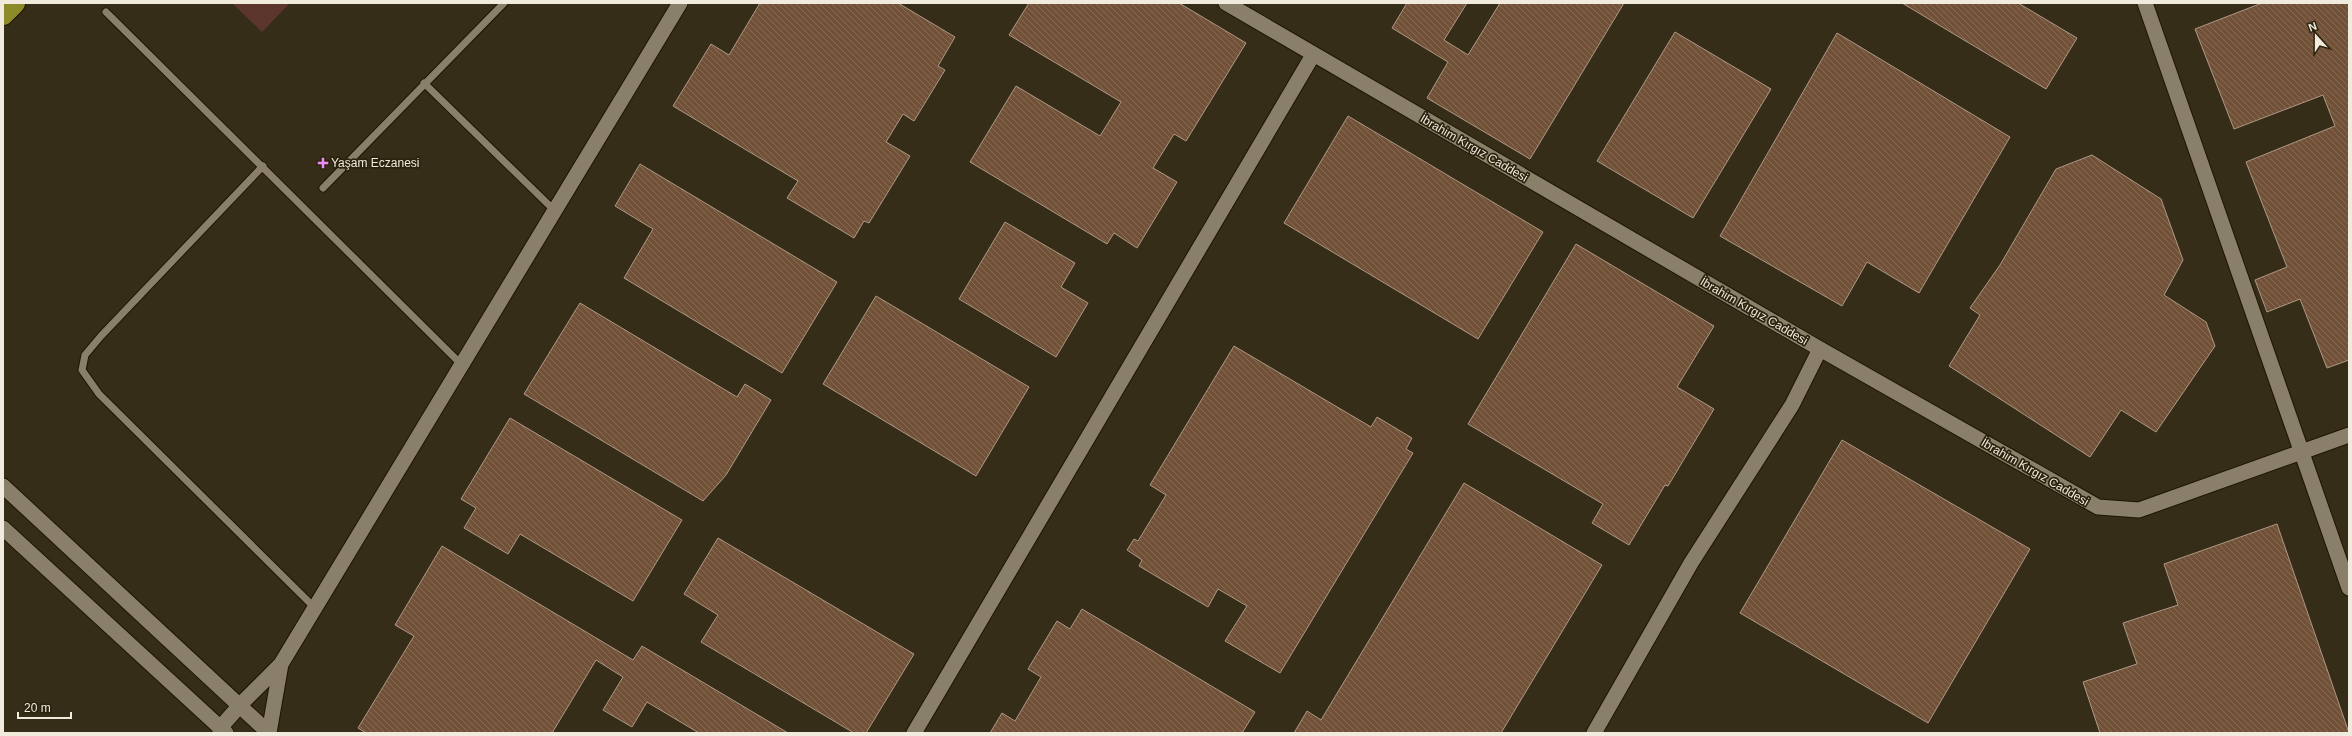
<svg xmlns="http://www.w3.org/2000/svg" width="2352" height="736" viewBox="0 0 2352 736" font-family="Helvetica,sans-serif">
<defs>
<pattern id="building-back-hatch" width="6" height="6" patternUnits="userSpaceOnUse"><rect width="6" height="6" fill="#715137"/><path d="M-1 5l2 2M0 0l6 6M5-1l2 2" fill="none" stroke="#866a54"/></pattern>
</defs>
<rect width="100%" height="100%" fill="#362d18"/>
<!-- grass -->
<path fill="#5c362c" d="M232 3H290L262 32Z"/>
<!-- building -->
<path fill="url(#building-back-hatch)" stroke="#ae9886" d="M760 3H898L955 37 938 66 945 70 914 121 903 114 886 142 910 156 869 223 864 221 854 238 787 198 798 181 673 106 711 44 729 55Z
M1029 3H1179L1246 43 1186 141 1174 134 1153 168 1177 182 1137 248 1114 233 1107 244 970 162 1016 86 1100 136 1121 102 1009 35Z
M1407 3H1467L1444 40 1468 55 1500 3H1624L1530 159 1427 98 1448 62 1392 28Z
M1902 3H2018L2077 38 2046 89Z
M2262 3H2349V360L2327 368 2300 299 2267 312 2255 280 2287 267 2246 162 2335 126 2323 95 2234 129 2195 29Z
M1675 32 1771 89 1693 218 1597 161Z
M1837 33 2010 137 1919 293 1867 262 1842 306 1720 236Z
M1348 116 1543 232 1478 339 1284 223Z
M2092 155 2161 199 2183 260 2164 295 2206 322 2215 346 2156 432 2121 410 2090 457 1949 366 1980 315 1970 308 2000 265 2056 169Z
M640 164 837 282 782 373 624 278 653 229 615 206Z
M1005 222 1075 263 1061 287 1088 303 1056 357 959 299Z
M1576 244 1714 326 1677 387 1714 409 1668 486 1665 485 1629 545 1592 523 1603 504 1468 424Z
M876 296 1029 387 976 476 823 384Z
M580 303 737 397 745 384 771 400 726 475 703 501 524 394Z
M1234 346 1371 427 1377 417 1412 438 1406 449 1413 453 1280 673 1225 641 1247 606 1218 589 1208 607 1139 566 1142 560 1127 550 1134 539 1138 541 1166 495 1150 485Z
M510 418 682 520 633 601 520 534 508 554 464 528 476 508 461 499Z
M1842 440 2030 549 1928 723 1740 613Z
M1464 483 1602 565 1501 733H1294L1307 711 1321 720Z
M2277 524 2349 733H2100L2083 682 2137 664 2123 623 2178 605 2164 564Z
M718 538 914 654 866 733H854L701 642 718 615 684 594Z
M442 546 633 660 642 646 788 733H699L647 702 632 727 603 710 623 677 596 660 552 733H366L358 728 414 636 395 625Z
M1082 609 1255 712 1242 733H990L1002 713 1015 721 1041 677 1028 669 1057 621 1070 629Z"/>
<g fill="none" stroke-linecap="round" stroke-linejoin="round">
<defs>
<path id="service" d="M106 12 462 365
M424 83 555 211
M263 166 101 336 85 355 82 370 99 394 315 608
M323 188 504 3"/>
<path id="minor" d="M1226 3 1820 349 2098 507 2139 510 2349 435
M2145 3 2349 588
M3 486 269 733
M3 528 226 733
M220 733V728L241 704 281 664 680 3
M269 733 281 664
M914 733 1313 55
M1594 733 1691 563 1792 405 1820 349"/>
<path id="trunk" d="M3 14 14 3"/>
</defs>
<!-- service casing -->
<use href="#service" stroke="#1e1502" stroke-width="9"/>
<!-- minor casing -->
<use href="#minor" stroke="#1e1502" stroke-width="17"/>
<!-- trunk casing -->
<use href="#trunk" stroke="#1e1502" stroke-width="24"/>
<!-- service -->
<use href="#service" stroke="#8a7f68" stroke-width="7"/>
<!-- minor -->
<use href="#minor" stroke="#8a7f68" stroke-width="15"/>
<!-- trunk -->
<use href="#trunk" stroke="#8c8a29" stroke-width="22"/>
</g>
<!-- markers -->
<path fill="#ec8cfa" stroke="#2c230e" stroke-width="1.5" d="M321 157h4v4h4v4h-4v4h-4v-4h-4v-4h4z"/>
<g text-anchor="middle" stroke-width="3.5" stroke-linejoin="round" paint-order="stroke">
<!-- street labels -->
<g font-size="12" fill="#f1ebde" stroke="#2c230e">
<text transform="translate(1474 148) rotate(30)" y="4">İbrahim Kırgız Caddesi</text>
<text transform="translate(1754 311) rotate(30)" y="4">İbrahim Kırgız Caddesi</text>
<text transform="translate(2035 472) rotate(30)" y="4">İbrahim Kırgız Caddesi</text>
</g>
<!-- poi labels -->
<g font-size="12" fill="#f1ebde" stroke="#2c230e" text-anchor="start">
<text x="331" y="167">Yaşam Eczanesi</text>
</g>
</g>
<!-- border -->
<rect width="2352" height="736" fill="none" stroke="#f1ebde" stroke-width="8"/>
<!-- north arrow -->
<g transform="translate(2316 36) rotate(339)" stroke="#2c230e" stroke-width="3" paint-order="stroke">
<path d="M0-3L7 15L0 10L-7 15Z" fill="#f1ebde"/>
<text y="-6" font-size="11" font-weight="bold" text-anchor="middle" fill="#f1ebde">N</text>
</g>
<!-- scale -->
<path d="M18 712v6h53v-6" fill="none" stroke="#f1ebde" stroke-width="2"/>
<text x="24" y="712" font-size="12" fill="#f1ebde" stroke="#2c230e" stroke-width="3" paint-order="stroke">20 m</text>
</svg>
